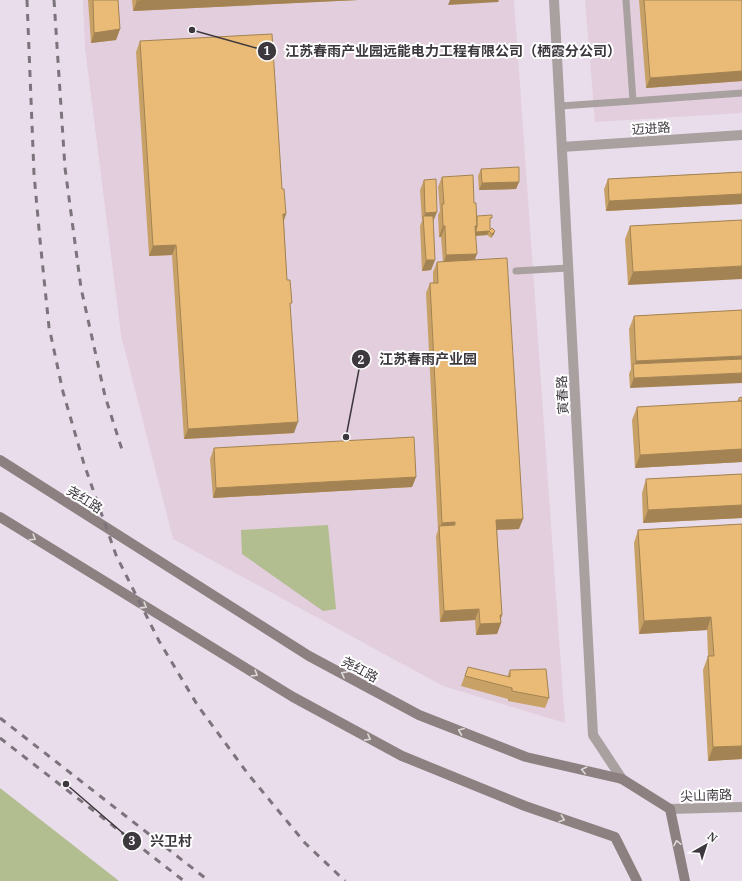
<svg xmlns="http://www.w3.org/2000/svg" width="742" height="881" viewBox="0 0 742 881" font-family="'Noto Serif','Noto Sans SC',serif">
<rect width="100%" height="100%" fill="#eaddeb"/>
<!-- industrial -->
<path fill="#e2cedd" d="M83 0H514L565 723 443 686 173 539 121 335 85 48Z
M585 0H742V113L595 122Z"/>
<!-- green -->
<path fill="#b2be90" d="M328 525 336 609 323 611 242 554 241 530Z
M0 788 119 881H0Z"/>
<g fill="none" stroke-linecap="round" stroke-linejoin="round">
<!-- service -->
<path stroke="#a9a0a0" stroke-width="7" d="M626 0 633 101 742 93
M560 106 633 101
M516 271 568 268"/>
<!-- tertiary -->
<path stroke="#a9a0a0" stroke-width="10" d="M554 0 593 735 622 779
M562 147 742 135
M670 809 742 807"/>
<!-- secondary -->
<path stroke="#8d8081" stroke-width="10" d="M0 460 309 656 419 715 526 757 622 779 670 809 685 881
M0 517 293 697 402 756 525 806 615 837 637 881"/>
<!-- rail -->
<path stroke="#7c747d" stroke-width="3" stroke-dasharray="7 7" stroke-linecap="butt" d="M27 0 34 174 40 240 49 327 63 392 84 464 116 555 159 641 198 706 248 774 305 843 345 881
M54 0 65 168 81 288 105 396 123 453
M0 718 209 881
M0 738 184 881"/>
</g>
<!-- wall -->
<path fill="#c8a166" d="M88 0H118L120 29 116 40 91 43Z
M132 0H358L133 11Z
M639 0H742V81L646 88Z
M140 41 282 189 286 214 284 221 287 280 290 308 294 433 184 439 172 255 149 256 136 52Z
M481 169 519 182 516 189 479 190 478 176Z
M742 172V204L606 211 604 189 608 179Z
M442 177 474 203 477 216 491 222H490V230L494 234 491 238 487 235 476 236 475 260 519 529 497 530 502 615 501 619V623L497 634 476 635 475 620 440 622 436 536 438 530 426 293 430 283H433V272L437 262H443L441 237H439L438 215 440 211 438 187Z
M424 180 433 222 435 260 431 270 422 271 420 226 422 221 420 190Z
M742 220 628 285 625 239 630 226Z
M742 310 630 388 629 374 631 369 629 329 634 316Z
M739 398 742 462 635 468 632 420 637 407 737 402Z
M214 448 416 477 412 487 213 498 210 459Z
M742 474V518L643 523 642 493 646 479Z
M742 524V759L708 761 703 670 708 656 707 630 639 634 634 543 638 530Z
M468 667 507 677 510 670 549 698 545 708 508 701V699L461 686Z"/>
<!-- shaded-wall -->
<path fill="#a38353" d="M152 0H358L133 11 137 1Z
M450 0H499L498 2 448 5Z
M120 29 116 40 91 43 94 33Z
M742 71V81L646 88 650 78Z
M519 182 516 189 479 190 482 183Z
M742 194V204L606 211 609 201Z
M437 212 433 222 424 218 425 213Z
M283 214H286L282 224Z
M443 226H445L441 237H439Z
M475 226H477L489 231 487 235 472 236Z
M495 231 494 234 491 238 492 234Z
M176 245 172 255 149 256 153 246Z
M477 254 473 264 443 265 446 255Z
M426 260H435L431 270 422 271Z
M742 266V279L628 285 633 272Z
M742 356V369L633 370 636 361Z
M742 373V383L630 388 634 378Z
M298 422 294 433 184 439 188 429Z
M742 449V462L635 468 640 455Z
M416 477 412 487 213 498 216 488Z
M742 505V518L643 523 648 510Z
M523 519 519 529 493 530 496 520Z
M455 522 451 533 439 530 442 523Z
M479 609 475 620 440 622 444 611Z
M500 615H502L499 623H501L497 634 476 635 480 624Z
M711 617 707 630 639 634 644 621Z
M742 746V759L708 761 713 747Z"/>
<!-- building -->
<path fill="#e9bb77" stroke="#a38353" d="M93 0H118L120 29 94 33Z
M136 0H152L137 1Z
M644 0H742V71L650 78Z
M272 34 282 189H284L286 214H283L287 280H290L292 303H290L298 422 188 429 176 245 153 246 140 41Z
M519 167V182L482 183 481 169Z
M742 172V194L609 201 608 179Z
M473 175 474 203H476L477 226H475L477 254 446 255 445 226H443L442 204H444L442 177Z
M436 179 437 212 425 213 424 180Z
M492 215V218H490V230L492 228 495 231 492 234 489 231 476 232V230L477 226V216Z
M423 216H433L435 260H426Z
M742 220V266L633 272 630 226Z
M507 258 523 519 496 520 502 615H500L501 623 480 624 479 609 444 611 439 526 455 525V522L442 523 430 283H438L437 262Z
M742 310V356L636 361 634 316Z
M742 359V373L634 378 633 364Z
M742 397V401H739V398Z
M742 401V449L640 455 637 407Z
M414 437 416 477 216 488 214 448Z
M742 474V505L648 510 646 479Z
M742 524V746L713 747 708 656H714L711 617 644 621 638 530Z
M468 667 510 677V670L546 669 549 698 512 691V688L465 676Z"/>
<!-- one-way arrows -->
<defs><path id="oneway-chevron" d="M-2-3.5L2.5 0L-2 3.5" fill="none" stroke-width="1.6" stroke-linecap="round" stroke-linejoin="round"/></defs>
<g stroke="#ddd9d9">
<use href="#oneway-chevron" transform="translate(33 538) rotate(32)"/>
<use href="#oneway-chevron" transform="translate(144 606) rotate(32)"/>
<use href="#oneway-chevron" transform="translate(255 674) rotate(32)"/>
<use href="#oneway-chevron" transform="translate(344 674) rotate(-152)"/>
<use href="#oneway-chevron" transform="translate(461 731) rotate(-158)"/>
<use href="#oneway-chevron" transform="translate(368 738) rotate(28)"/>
<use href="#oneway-chevron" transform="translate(584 770) rotate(-167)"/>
<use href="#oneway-chevron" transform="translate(562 819) rotate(19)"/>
<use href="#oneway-chevron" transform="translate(677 843) rotate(-102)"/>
</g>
<g text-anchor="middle" stroke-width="4" stroke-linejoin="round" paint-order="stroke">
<!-- street labels -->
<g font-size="13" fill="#3d383e" stroke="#fff">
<text transform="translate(651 128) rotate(-4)" y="5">迈进路</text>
<text transform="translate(562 395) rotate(-93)" y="5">寅春路</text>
<text transform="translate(85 499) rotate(32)" y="5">尧红路</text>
<text transform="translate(360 669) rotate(28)" y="5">尧红路</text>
<text transform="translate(706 795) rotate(-2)" y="5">尖山南路</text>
</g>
</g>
<!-- callouts -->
<path fill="none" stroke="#3d383e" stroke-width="1.5" d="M192 30L267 51M346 437L361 359M66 784L132 841"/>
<g fill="#3d383e" stroke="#fff" stroke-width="1.5">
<circle cx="192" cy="30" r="4"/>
<circle cx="346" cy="437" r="4"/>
<circle cx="66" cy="784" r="4"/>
<circle cx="267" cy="51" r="10"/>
<circle cx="361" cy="359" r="10"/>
<circle cx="132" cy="841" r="10"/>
</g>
<g font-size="12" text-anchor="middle" font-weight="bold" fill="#fff">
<text x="267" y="55">1</text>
<text x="361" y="364">2</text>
<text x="132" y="845">3</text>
</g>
<g font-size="14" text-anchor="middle" font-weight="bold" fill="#3d383e" stroke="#fff" stroke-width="4" stroke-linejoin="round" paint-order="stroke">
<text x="453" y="56">江苏春雨产业园远能电力工程有限公司（栖霞分公司）</text>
<text x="428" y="364">江苏春雨产业园</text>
<text x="171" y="846">兴卫村</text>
</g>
<!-- north arrow -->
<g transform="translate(706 845) rotate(39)" stroke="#ffffff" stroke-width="3" paint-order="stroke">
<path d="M0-3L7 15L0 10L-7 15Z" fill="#3d383e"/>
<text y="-6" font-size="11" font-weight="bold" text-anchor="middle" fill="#3d383e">N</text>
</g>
</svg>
